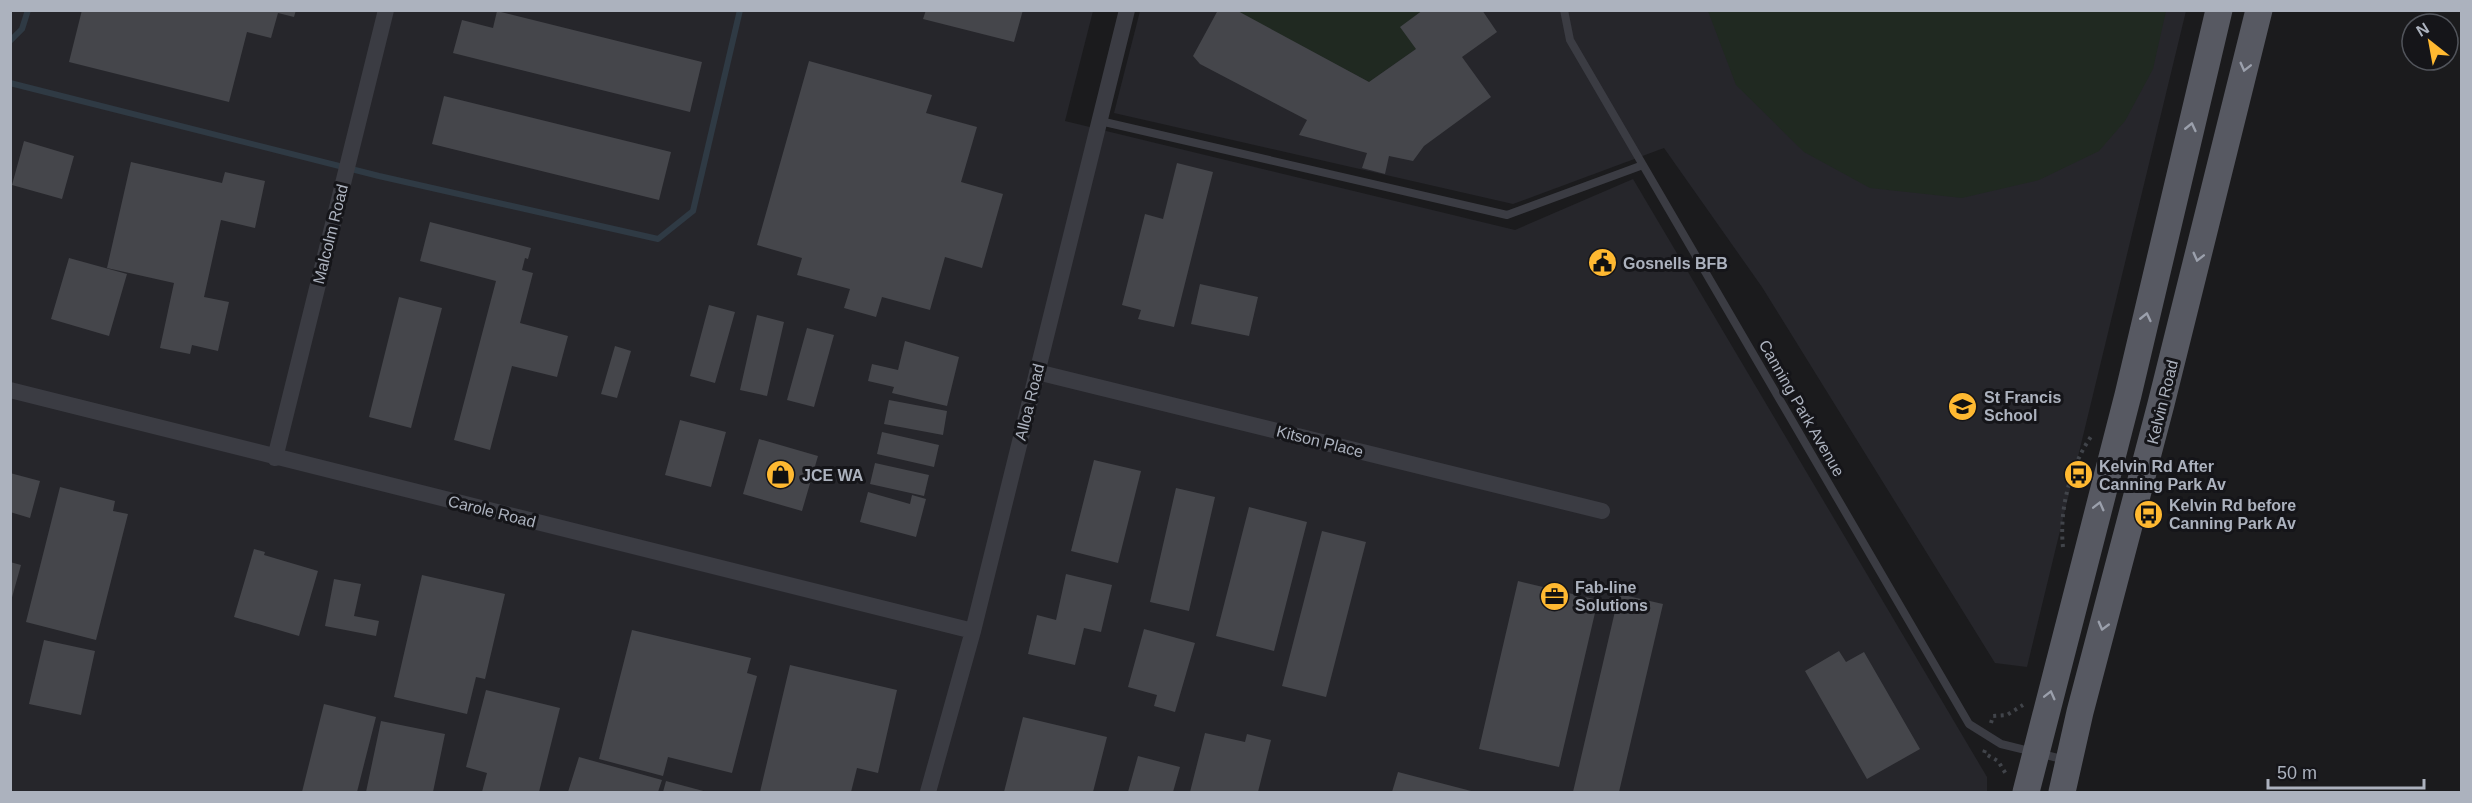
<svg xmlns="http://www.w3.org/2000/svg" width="2472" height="803" viewBox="0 0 2472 803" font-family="Arial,sans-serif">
<rect width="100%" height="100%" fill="#1b1b1d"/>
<!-- built -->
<path fill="#26262b" d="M10 11H1093L1065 121 1515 230 1633 179 1987 777V792H11Z
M1140 11H2186L2027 667 1995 663 1762 287 1664 148 1513 204 1114 113Z"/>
<!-- green -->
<path fill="#202921" d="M1236 11H1442L1416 49 1369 82Z
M2166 11 2153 69 2125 121 2099 151 2039 180 1962 198 1870 188 1804 152 1736 85 1708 11Z"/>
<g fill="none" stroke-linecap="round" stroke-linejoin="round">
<!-- stream -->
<path stroke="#2f3a44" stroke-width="6" d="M10 41 22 29 28 10
M10 83 379 176 658 239 693 211 740 10"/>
</g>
<!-- building -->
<path fill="#45464b" d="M82 10H296L294 17 278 13 271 38 247 32 229 102 69 62Z
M926 10H1023L1014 42 923 19Z
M1218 10H1236L1369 82 1416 49 1400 27 1423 10H1482L1497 32 1462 57 1491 97 1424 146 1413 161 1389 156 1385 174 1362 168 1367 153 1299 135 1307 120 1200 64 1193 56Z
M497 11 702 62 690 112 453 53 462 20 493 28Z
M809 61 932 95 926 113 977 127 961 182 1003 194 982 268 945 257 930 310 882 297 876 317 844 308 850 289 797 275 802 258 757 245Z
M444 96 671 152 659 200 432 144Z
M24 141 74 156 62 199 12 185Z
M131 162 222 183 225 172 265 181 255 228 221 220 204 297 229 302 218 351 192 345 190 354 160 348 174 283 107 268Z
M1177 163 1213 172 1174 327 1138 319 1141 310 1122 305 1145 214 1163 219Z
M430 222 531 248 528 259 525 258 522 270 533 273 520 323 568 336 557 377 512 366 490 450 454 440 496 281 420 261Z
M69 258 127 274 109 336 51 319Z
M1200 284 1258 297 1249 336 1191 324Z
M399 297 442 308 411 428 369 417Z
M709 305 735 312 715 383 690 376Z
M757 315 784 322 767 396 740 390Z
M807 328 834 335 814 407 787 400Z
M905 341 959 357 947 406 892 393 894 387 868 381 872 364 898 370Z
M615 346 631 351 617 398 601 394Z
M889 400 947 411 943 435 884 424Z
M680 420 726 432 711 487 665 475Z
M882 432 939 445 934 467 877 454Z
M759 439 818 456 802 511 743 494Z
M1094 460 1141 471 1118 563 1071 551Z
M875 463 929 475 924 496 870 484Z
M10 473 40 481 30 518 10 512Z
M60 487 115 501 113 511 128 514 96 640 26 622Z
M1176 488 1215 497 1189 611 1150 602Z
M868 492 910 504 912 495 926 499 916 537 860 522Z
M1249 507 1307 522 1274 651 1216 636Z
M1322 531 1366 542 1326 697 1282 686Z
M254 549 265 552 264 555 318 571 299 636 234 617Z
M10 562 21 565 11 601H10Z
M1066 574 1112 585 1101 632 1084 628 1075 665 1028 654 1037 615 1056 620Z
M422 575 505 594 485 679 476 677 467 714 394 697Z
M334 579 361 584 354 616 379 621 376 636 325 626Z
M1518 581 1598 600 1559 767 1479 749Z
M1619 594 1663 604 1619 792H1573Z
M1144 629 1195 643 1175 712 1154 706 1157 695 1128 687Z
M632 630 751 658 747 673 757 676 732 773 668 757 663 776 599 759Z
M44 640 95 651 81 715 29 704Z
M1839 651 1846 662 1864 652 1920 749 1867 779 1805 671Z
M790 665 897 690 878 773 857 768 851 792H760Z
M486 690 560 708 539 792H482L487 773 466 767Z
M324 704 376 717 357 792H302Z
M1023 717 1107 737 1093 792H1004Z
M381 721 445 734 433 792H366Z
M1205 733 1245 742 1247 734 1271 740 1258 792H1190Z
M1138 756 1180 767 1173 792H1128Z
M579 757 662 780 658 792H568Z
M1398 772 1475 792H1392Z
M666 781 707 792H663Z"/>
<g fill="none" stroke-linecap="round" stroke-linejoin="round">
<!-- path -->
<path stroke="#41444a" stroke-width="4" stroke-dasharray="3 4.5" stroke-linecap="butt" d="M2063 547C2059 509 2070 467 2092 435
M1991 723 1993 716 2007 715 2023 705
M1985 750 1984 753 1998 761 2006 774"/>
<!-- service -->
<path stroke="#3b3c43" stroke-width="8" d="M1564 10 1570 40 1969 724 2001 744 2066 760
M1100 121 1507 215 1643 165"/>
<!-- minor -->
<path stroke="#3b3c43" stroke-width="16" d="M1037 372 1602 511
M10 390 973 631
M275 458 386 10
M928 792 973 631 1127 10"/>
<!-- primary -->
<path stroke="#575962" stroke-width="27" d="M2026 792 2128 395 2219 10
M2062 792 2080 712 2161 404 2259 10"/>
</g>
<!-- one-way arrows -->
<defs><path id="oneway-chevron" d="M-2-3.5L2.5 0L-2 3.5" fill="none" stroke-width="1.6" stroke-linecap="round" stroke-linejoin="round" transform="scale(1.5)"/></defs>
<g stroke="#9ba0ac">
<use href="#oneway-chevron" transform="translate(2245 67) rotate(104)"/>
<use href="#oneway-chevron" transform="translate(2191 127) rotate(-77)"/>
<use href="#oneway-chevron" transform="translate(2198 257) rotate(104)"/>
<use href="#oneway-chevron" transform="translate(2146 317) rotate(-77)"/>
<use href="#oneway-chevron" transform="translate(2099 506) rotate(-76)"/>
<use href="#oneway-chevron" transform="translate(2103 626) rotate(105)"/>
<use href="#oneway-chevron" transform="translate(2050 695) rotate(-76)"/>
</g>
<!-- icons -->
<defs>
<symbol id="civic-disc" viewBox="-11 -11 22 22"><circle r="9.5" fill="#ffb931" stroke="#151519"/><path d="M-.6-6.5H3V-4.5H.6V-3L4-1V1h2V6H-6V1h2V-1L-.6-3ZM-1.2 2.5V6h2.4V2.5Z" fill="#111"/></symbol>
<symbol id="school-disc" viewBox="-11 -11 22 22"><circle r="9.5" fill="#ffb931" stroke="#151519"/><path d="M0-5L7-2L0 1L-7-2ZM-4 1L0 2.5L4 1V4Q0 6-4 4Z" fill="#111"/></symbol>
<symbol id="shop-disc" viewBox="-11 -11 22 22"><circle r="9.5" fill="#ffb931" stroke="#151519"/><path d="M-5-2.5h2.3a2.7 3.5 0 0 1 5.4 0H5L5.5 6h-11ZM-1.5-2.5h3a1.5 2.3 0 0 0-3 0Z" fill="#111"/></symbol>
<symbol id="bus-disc" viewBox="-11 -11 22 22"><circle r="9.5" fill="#ffb931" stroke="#151519"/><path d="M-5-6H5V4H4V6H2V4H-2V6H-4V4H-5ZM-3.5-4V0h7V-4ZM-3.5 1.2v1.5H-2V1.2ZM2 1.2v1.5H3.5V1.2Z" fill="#111"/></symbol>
<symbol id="office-disc" viewBox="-11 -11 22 22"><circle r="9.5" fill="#ffb931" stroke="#151519"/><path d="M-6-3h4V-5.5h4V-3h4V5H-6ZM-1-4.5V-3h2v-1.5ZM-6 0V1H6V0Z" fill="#111"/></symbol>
</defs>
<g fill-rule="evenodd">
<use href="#civic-disc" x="1586" y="246" width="33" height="33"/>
<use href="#school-disc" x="1946" y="390" width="33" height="33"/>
<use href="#shop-disc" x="764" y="458" width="33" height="33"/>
<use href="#bus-disc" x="2062" y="458" width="33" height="33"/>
<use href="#bus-disc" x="2132" y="498" width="33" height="33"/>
<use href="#office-disc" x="1538" y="580" width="33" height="33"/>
</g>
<g text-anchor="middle" stroke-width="6" stroke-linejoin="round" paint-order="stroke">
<!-- street labels -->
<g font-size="16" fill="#acb2be" stroke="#151519">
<text transform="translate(330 234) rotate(-76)" y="6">Malcolm Road</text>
<text transform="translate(1029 402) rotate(-76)" y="6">Alloa Road</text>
<text transform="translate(2162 402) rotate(-76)" y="6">Kelvin Road</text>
<text transform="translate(1802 408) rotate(60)" y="6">Canning Park Avenue</text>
<text transform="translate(1320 441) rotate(14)" y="6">Kitson Place</text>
<text transform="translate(492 511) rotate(14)" y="6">Carole Road</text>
</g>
<!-- poi labels -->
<g font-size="16" font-weight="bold" fill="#acb2be" stroke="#151519" text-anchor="start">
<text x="1623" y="269">Gosnells BFB</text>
<text x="1984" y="403">St Francis<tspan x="1984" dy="18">School</tspan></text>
<text x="2099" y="472">Kelvin Rd After<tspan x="2099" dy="18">Canning Park Av</tspan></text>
<text x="802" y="481">JCE WA</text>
<text x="2169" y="511">Kelvin Rd before<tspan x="2169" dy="18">Canning Park Av</tspan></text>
<text x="1575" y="593">Fab-line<tspan x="1575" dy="18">Solutions</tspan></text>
</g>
</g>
<!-- border -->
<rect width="2472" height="803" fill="none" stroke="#acb2be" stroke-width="24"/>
<!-- north arrow -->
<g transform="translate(2430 42) rotate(329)"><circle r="28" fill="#151519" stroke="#51545b" stroke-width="1.5"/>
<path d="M0-4.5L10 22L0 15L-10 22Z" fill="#ffb931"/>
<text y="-9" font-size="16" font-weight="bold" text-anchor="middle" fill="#acb2be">N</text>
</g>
<!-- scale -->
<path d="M2268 779v9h156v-9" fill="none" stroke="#acb2be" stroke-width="3"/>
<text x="2277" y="779" font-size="18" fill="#acb2be" stroke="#151519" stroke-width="4.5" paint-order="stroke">50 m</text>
</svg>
